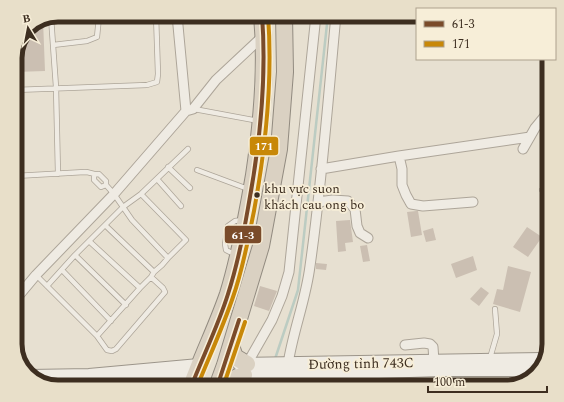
<svg xmlns="http://www.w3.org/2000/svg" width="564" height="402" viewBox="0 0 564 402" font-family="Spectral,serif">
<rect width="100%" height="100%" fill="#e7e0d1"/>
<g fill="none" stroke-linecap="round" stroke-linejoin="round">
<!-- stream -->
<path stroke="#bcccc2" stroke-width="2.5" d="M275 359 298 290 328 15
M266 387 268 379"/>
</g>
<!-- building -->
<path fill="#cbbfb2" d="M43 20 45 71 15 72V55L29 26Z
M416 211H418L422 235 411 237 407 212Z
M350 220 353 242 345 243 346 251 338 252 336 221Z
M527 227 542 237 528 257 513 247Z
M433 228 436 240 426 242 423 231Z
M367 245 370 261 363 262 360 246Z
M473 256 477 270 456 278 451 264Z
M316 263 327 264 326 270 316 269Z
M508 266 531 272 520 312 493 304 497 289 503 290Z
M260 286 277 291 269 311 254 306Z
M481 287 489 293 479 306 470 299Z"/>
<g fill="none" stroke-linecap="round" stroke-linejoin="round">
<defs>
<path id="lane" d="M51 17 56 87 58 174
M52 18 142 15
M53 45 87 41 97 37 99 17
M15 90 147 85 157 82 158 74 156 15
M194 109 259 121
M168 167 190 188
M197 170 248 189
M94 175V180L101 187 106 185
M15 176 85 172C90 172 94 175 99 174L106 181V185L114 194 132 220 168 258 186 240 141 194
M157 179 181 206
M542 190 549 187
M105 225 154 272
M89 241 140 288
M236 253 230 252 226 250 225 244 228 226 235 221 243 220
M75 255 126 305
M62 270 111 321
M36 275 97 336 140 288 151 277 154 272 162 265 168 258
M47 286 75 255 123 207 141 194 188 149
M97 336 107 350 112 351 116 349 165 292 163 288 151 277
M490 358 497 334 495 309"/>
<path id="street" d="M177 15 186 111
M523 149 535 128 549 111
M399 156 530 137
M321 169 399 156 402 169V185L406 195 411 204 423 206 473 202
M318 202 333 200 348 201 355 209 357 226 360 233 368 238
M15 300 36 275 114 194 186 111 193 109 216 80 263 36
M405 345 424 343 430 344 433 347 434 361
M247 364 272 320 282 296 289 272 316 15
M288 364C293 331 306 299 310 266 322 183 328 99 336 15
M243 387 244 375
M280 387 286 375
M439 387 440 370"/>
<path id="secondary" d="M239 364 544 359
M237 375H286L440 370H540
M30 376 89 375 199 365
M93 382 195 376"/>
<path id="highway" d="M231 346 235 357 247 364
M191 387C202 356 217 326 228 294 240 255 247 216 254 175 262 122 267 69 262 15
M217 387 225 365 261 246 279 149 285 72 284 15
M221 387 236 378 244 375"/>
</defs>
<!-- lane casing -->
<use href="#lane" stroke="#ada599" stroke-width="6"/>
<!-- street casing -->
<use href="#street" stroke="#ada599" stroke-width="11"/>
<!-- secondary casing -->
<use href="#secondary" stroke="#9c958a" stroke-width="14"/>
<!-- highway casing -->
<use href="#highway" stroke="#928b80" stroke-width="18"/>
<!-- lane -->
<use href="#lane" stroke="#efebe3" stroke-width="4.5"/>
<!-- street -->
<use href="#street" stroke="#efebe3" stroke-width="9"/>
<!-- secondary -->
<use href="#secondary" stroke="#efebe3" stroke-width="12"/>
<!-- highway -->
<use href="#highway" stroke="#dad1c2" stroke-width="16"/>
<defs>
<path id="bus-1" d="M191 387C203 356 218 326 228 294 237 266 243 237 248 208 260 144 267 80 262 15
M217 387 239 320"/>
<path id="bus-2" d="M197 387C209 357 223 327 233 297 243 269 248 240 254 211 266 146 273 81 268 15
M223 387 245 322"/>
</defs>
<!-- bus-1 casing -->
<use href="#bus-1" stroke="#f7eed8" stroke-width="7"/>
<!-- bus-2 casing -->
<use href="#bus-2" stroke="#f7eed8" stroke-width="7"/>
<!-- bus-1 -->
<use href="#bus-1" stroke="#7a4b2a" stroke-width="4"/>
<!-- bus-2 -->
<use href="#bus-2" stroke="#c88808" stroke-width="4"/>
</g>
<!-- markers -->
<circle fill="#3d2e20" stroke="#f7eed8" stroke-width="1.5" cx="257" cy="195" r="3.5"/>
<g text-anchor="middle" stroke-width="3.5" stroke-linejoin="round" paint-order="stroke">
<!-- bus labels -->
<g font-size="13" fill="#3d2e20" stroke="#f7eed8" text-anchor="start">
<text x="264" y="193">khu vực suon<tspan x="264" dy="16">khách cau ong bo</tspan></text>
</g>
<!-- street labels -->
<g font-size="14" fill="#3d2e20" stroke="#f7eed8">
<text transform="translate(361 363) rotate(-1)" y="5">Đường tỉnh 743C</text>
</g>
</g>
<!-- crop -->
<path d="M0 0H564V402H0ZM58 22H506A36 36 0 0 1 542 58V344A36 36 0 0 1 506 380H58A36 36 0 0 1 22 344V58A36 36 0 0 1 58 22Z" fill="#e8dfc9" fill-rule="evenodd"/>
<path fill="none" stroke="#3d2e20" stroke-width="5" d="M58 22H506A36 36 0 0 1 542 58V344A36 36 0 0 1 506 380H58A36 36 0 0 1 22 344V58A36 36 0 0 1 58 22Z"/>
<g stroke="#f7eed8" stroke-width="1.5">
<rect x="249" y="136" width="30" height="20" rx="4" fill="#c88808"/>
<rect x="224" y="225" width="38" height="19" rx="4" fill="#7a4b2a"/>
</g>
<g font-size="11" text-anchor="middle" font-weight="bold" fill="#fff">
<text x="264" y="150">171</text>
<text x="243" y="239">61-3</text>
</g>
<!-- legend -->
<rect x="416" y="8" width="140" height="52" fill="#f7eed8" stroke="#ada18e"/>
<rect x="424" y="21" width="20" height="6" fill="#7a4b2a" stroke="#ada18e"/>
<text x="452" y="28" font-size="12" fill="#3d2e20">61-3</text>
<rect x="424" y="41" width="20" height="6" fill="#c88808" stroke="#ada18e"/>
<text x="452" y="48" font-size="12" fill="#3d2e20">171</text>
<!-- north arrow -->
<g transform="translate(28 28) rotate(350)" stroke="#f7eed8" stroke-width="3" paint-order="stroke">
<path d="M0-3L7 15L0 10L-7 15Z" fill="#3d2e20"/>
<text y="-6" font-size="11" font-weight="bold" text-anchor="middle" fill="#3d2e20">B</text>
</g>
<!-- scale -->
<path d="M428 386v6h119v-6" fill="none" stroke="#3d2e20" stroke-width="2"/>
<text x="434" y="386" font-size="12" fill="#3d2e20" stroke="#f7eed8" stroke-width="3" paint-order="stroke">100 m</text>
</svg>
